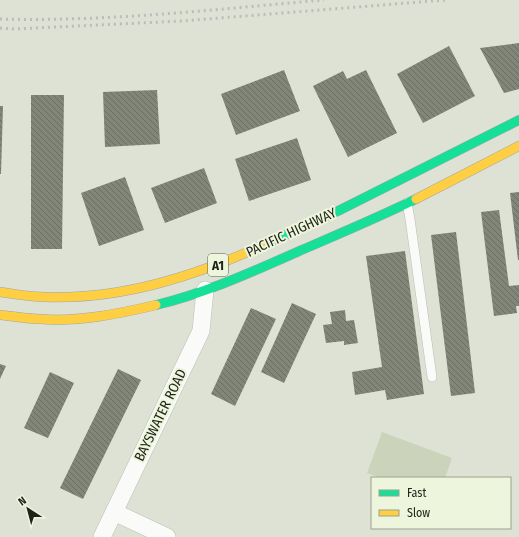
<svg xmlns="http://www.w3.org/2000/svg" width="519" height="537" viewBox="0 0 519 537" font-family="'Fira Sans Condensed',sans-serif">
<defs>
<pattern id="building-back-hatch" width="6" height="6" patternUnits="userSpaceOnUse"><rect width="6" height="6" fill="#828679"/><path d="M-1 5l2 2M0 0l6 6M5-1l2 2" fill="none" stroke="#6a6d62"/></pattern>
</defs>
<rect width="100%" height="100%" fill="#dee2d5"/>
<!-- green -->
<path fill="#cbd4ba" d="M382 432 452 458 445 478H381L367 473Z"/>
<!-- building -->
<path fill="url(#building-back-hatch)" d="M519 43V89L504 93 480 48Z
M449 46 475 96 423 123 397 74Z
M284 70 300 111 236 135 221 94Z
M366 70 397 133 348 157 313 86 343 71 347 79Z
M157 90 160 144 105 147 103 92Z
M31 95H64L62 249H31Z
M0 106H3L1 174H0Z
M297 138 311 180 249 201 235 159Z
M204 168 217 203 165 223 151 188Z
M125 177 144 230 99 246 81 193Z
M519 192V260H518L510 193Z
M499 210 509 286 519 285V306H516L517 313 494 316 481 212Z
M456 232 475 393 451 396 431 235Z
M405 251 424 394 387 400 385 390 355 395 352 372 382 367 366 256Z
M292 303 316 314 284 383 261 372Z
M251 308 276 319 235 406 211 394Z
M345 310 346 321 354 320 358 343 344 345V341L326 343 323 325 332 324 330 312Z
M0 364 6 366 0 379Z
M118 369 141 380 83 499 60 488Z
M50 372 74 383 48 438 24 428Z"/>
<g fill="none" stroke-linecap="round" stroke-linejoin="round">
<defs>
<path id="lane" d="M407 203 410 219 432 377"/>
<path id="street" d="M114 512 167 537
M102 537 201 331 205 290"/>
<path id="fast" d="M268 243 338 211 519 120
M156 305C207 293 256 270 304 249 341 233 379 217 416 199"/>
<path id="slow" d="M416 199 519 146
M0 292C15 294 30 297 45 297 123 300 198 275 268 243
M0 315C13 316 27 319 40 319 79 322 118 314 156 305"/>
</defs>
<!-- lane casing -->
<use href="#lane" stroke="#bbbfb4" stroke-width="10"/>
<!-- street casing -->
<use href="#street" stroke="#bbbfb4" stroke-width="18"/>
<!-- fast casing -->
<use href="#fast" stroke="#a2a4ab" stroke-width="10"/>
<!-- slow casing -->
<use href="#slow" stroke="#a2a4ab" stroke-width="10"/>
<!-- lane -->
<use href="#lane" stroke="#fafbf9" stroke-width="9"/>
<!-- street -->
<use href="#street" stroke="#fafbf9" stroke-width="17"/>
<!-- fast -->
<use href="#fast" stroke="#16e098" stroke-width="9"/>
<!-- slow -->
<use href="#slow" stroke="#ffcf43" stroke-width="9"/>
<!-- rail -->
<path stroke="#bcbdba" stroke-width="3" stroke-dasharray="2 4" stroke-linecap="butt" d="M0 19C108 22 217 9 324 0
M0 28 14 29 182 21 445 0"/>
</g>
<g text-anchor="middle" stroke-width="4" stroke-linejoin="round" paint-order="stroke">
<!-- shield labels -->
<rect fill="#edf5dc" stroke="#5d6154" stroke-width="1" x="208" y="254" width="20" height="22" rx="3"/>
<g font-size="13" font-weight="bold" fill="#1f2219">
<text x="218" y="270">A1</text>
</g>
<!-- street labels -->
<g font-size="14" fill="#1f2219" stroke="#edf5dc">
<text transform="translate(291 232) rotate(-25)" y="5">PACIFIC HIGHWAY</text>
<text transform="translate(160 415) rotate(-64)" y="5">BAYSWATER ROAD</text>
</g>
</g>
<!-- legend -->
<rect x="371" y="477" width="140" height="52" fill="#edf5dc" stroke="#9ba18e"/>
<rect x="379" y="490" width="20" height="6" fill="#16e098" stroke="#9ba18e"/>
<text x="407" y="497" font-size="12" fill="#1f2219">Fast</text>
<rect x="379" y="510" width="20" height="6" fill="#ffcf43" stroke="#9ba18e"/>
<text x="407" y="517" font-size="12" fill="#1f2219">Slow</text>
<!-- north arrow -->
<g transform="translate(28 509) rotate(324)" stroke="#edf5dc" stroke-width="3" paint-order="stroke">
<path d="M0-3L7 15L0 10L-7 15Z" fill="#1f2219"/>
<text y="-6" font-size="11" font-weight="bold" text-anchor="middle" fill="#1f2219">N</text>
</g>
</svg>
